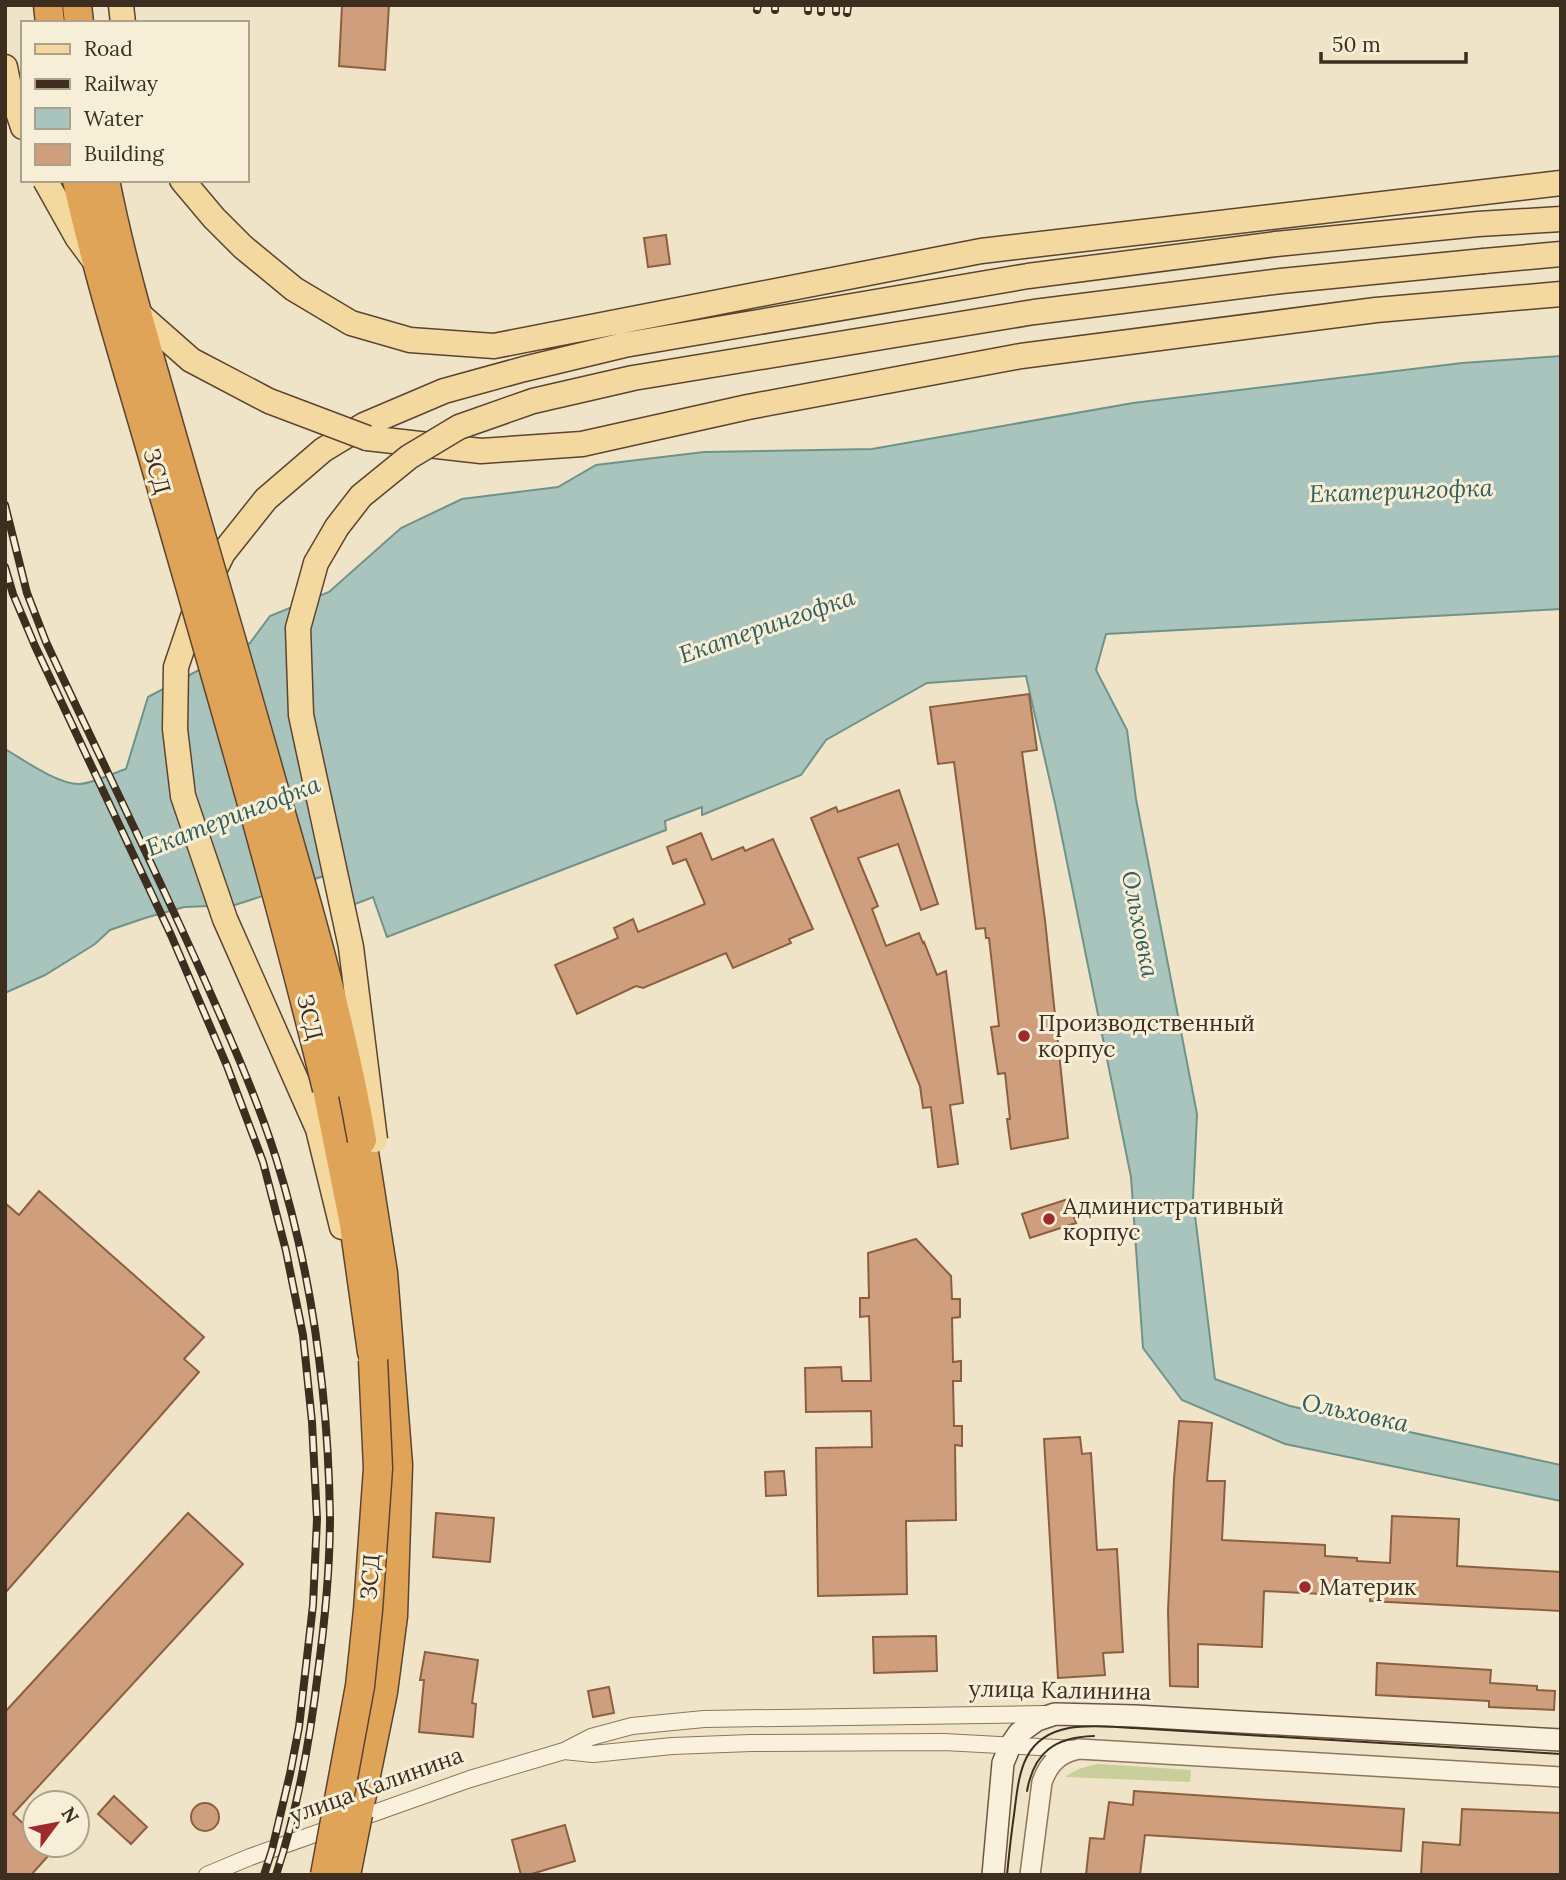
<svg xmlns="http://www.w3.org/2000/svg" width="1566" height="1880" viewBox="0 0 1566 1880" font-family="Lora,serif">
<rect width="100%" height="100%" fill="#f0e4c8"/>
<!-- green -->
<path fill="#c9cf9b" d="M1099 1764 1191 1770 1190 1782 1065 1777C1076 1769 1086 1766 1099 1764Z"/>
<!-- water -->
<path fill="#a9c4bc" stroke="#6f938a" stroke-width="2" d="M1561 356V609L1106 634 1096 670 1127 730 1136 799 1197 1114 1193 1199 1215 1379 1290 1406 1561 1465V1501L1285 1444 1182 1400 1143 1348 1131 1177 1056 808 1026 676 927 683 826 740 801 775 702 815V807L665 821 666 830 387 937 373 897 350 906 327 875 235 905 184 907 145 918 110 930 95 944 45 975 5 993V749C24 760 57 784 79 784 92 784 113 773 126 769L148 697 250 643 270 616 329 592 401 528 462 499 558 487 596 465 704 452 872 449 1133 403 1462 363Z"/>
<!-- building -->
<path fill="#cf9f7d" stroke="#8d5f41" stroke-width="2" d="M342 5H389L385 70 339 66Z
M666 235 670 264 648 267 644 238Z
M1029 694 1037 750 1022 752 1045 920 1068 1138 1011 1149 1007 1119H1010L1005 1073 998 1074 991 1027 999 1026 989 938H986L985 928 976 929 954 762 938 764 930 707Z
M899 790 938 904 921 910 898 844 858 858 878 906 872 909 886 946 919 933 923 943 924 942 937 975 946 971 963 1103 950 1105 958 1164 938 1167 931 1107 923 1108 920 1086 811 818 836 807 838 812Z
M701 833 712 860 743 847 745 851 773 839 813 929 789 939 791 943 733 968 726 953 643 988 636 986 577 1014 555 965 618 938 614 928 633 919 638 932 705 904 686 859 673 864 667 847Z
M39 1191 204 1337 184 1359 199 1372 5 1593V1203L19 1215Z
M1068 1199 1076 1223 1030 1238 1022 1214Z
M916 1239 951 1276 952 1299H960V1317L952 1318 953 1362 961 1361V1381H953L954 1426H962V1446L955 1445 956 1520 906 1521 907 1594 818 1596 816 1448 872 1447 871 1411 806 1412 805 1368 841 1367 842 1381H871L869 1316 860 1317V1298H869L868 1253Z
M1179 1421 1212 1423 1207 1481H1225L1222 1540 1325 1545V1556L1357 1558V1561L1390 1563 1392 1516 1459 1519 1457 1566 1561 1572V1611L1370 1601 1371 1587 1323 1584 1322 1594 1264 1591 1262 1647 1198 1644V1687L1170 1686 1168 1611 1174 1479Z
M1080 1437 1082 1454 1091 1453 1097 1550 1117 1549 1123 1652 1103 1653 1105 1675 1058 1678 1044 1439Z
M784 1471 786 1495 766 1496 765 1472Z
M188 1513 243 1564 13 1814 35 1835V1845H58L31 1875H5V1712Z
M436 1513 494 1518 490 1562 433 1557Z
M936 1636 937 1671 874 1673 873 1637Z
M425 1652 478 1660 472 1703 476 1704 473 1737 419 1732 424 1680H420Z
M1377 1663 1491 1670 1490 1683 1537 1686V1690L1555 1691 1554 1710 1489 1707V1701L1376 1695Z
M609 1687 614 1713 593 1717 588 1691Z
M1134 1791 1404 1809 1401 1851 1145 1835 1140 1875H1086L1090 1838 1104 1839 1109 1802 1133 1805Z
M114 1796 147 1827 131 1844 98 1814Z
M191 1817a14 14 0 1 1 28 0a14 14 0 1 1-28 0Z
M1462 1809 1561 1813V1875H1421L1423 1842 1460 1845Z
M565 1825 575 1861 528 1875H521L512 1840Z"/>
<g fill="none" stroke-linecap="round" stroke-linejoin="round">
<defs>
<path id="minor" d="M564 1751 593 1754 672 1746 751 1743 944 1742 1076 1749
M207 1875 250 1857 470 1779 564 1751 591 1737 632 1726 704 1719 1046 1714"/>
<path id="tertiary" d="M1030 1875 1042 1782C1049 1763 1059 1753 1079 1749L1561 1777"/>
<path id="secondary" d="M993 1875 1003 1763 1010 1746 1019 1733 1037 1720 1055 1714 1135 1716 1561 1740"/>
<path id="primary" d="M121 5 123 23
M5 67 8 82 23 127
M182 180 214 218 243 247 294 289 351 323 410 340 494 346 981 251 1561 183
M1484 261 1561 254
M367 438 481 451 582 444 748 407 1021 356 1376 310 1561 294
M342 1227 318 1129 225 919 183 796 175 729 176 667 197 605 223 553 266 499 323 450 364 425 444 391 524 369 624 345 1028 276 1276 244 1478 224 1561 219"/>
<path id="motorway" d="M48 5 50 23
M77 5 79 23
M327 1089 354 1224 372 1352
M358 1814 383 1692 393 1616 398 1465 383 1273 362 1140"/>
</defs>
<!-- minor casing -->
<use href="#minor" stroke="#8d765c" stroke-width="18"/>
<!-- tertiary casing -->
<use href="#tertiary" stroke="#8d765c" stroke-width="22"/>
<!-- secondary casing -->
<use href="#secondary" stroke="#6f573f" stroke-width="24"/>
<!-- primary casing -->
<use href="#primary" stroke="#5b4430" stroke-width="27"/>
<!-- motorway casing -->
<use href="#motorway" stroke="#5b4430" stroke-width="31"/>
<!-- minor -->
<use href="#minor" stroke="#faf1dc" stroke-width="16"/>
<!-- tertiary -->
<use href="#tertiary" stroke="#faf1dc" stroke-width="19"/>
<!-- secondary -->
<use href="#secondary" stroke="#faf1dc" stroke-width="21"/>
<!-- primary -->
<use href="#primary" stroke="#f3d9a0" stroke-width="24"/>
<!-- motorway -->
<use href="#motorway" stroke="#e0a458" stroke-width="28"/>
<!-- tram -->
<path stroke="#3d2e20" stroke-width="2" d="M1027 1791C1034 1752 1055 1737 1094 1736
M1007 1875C1009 1855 1011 1835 1014 1815 1019 1775 1021 1737 1069 1728 1089 1724 1113 1727 1134 1728L1561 1754"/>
<defs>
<path id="rail" d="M757 10 758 5
M775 10V5
M808 11V5
M821 12V5
M836 12V5
M847 13 848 5
M5 505 27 593 46 642C99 756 155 868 206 983 231 1040 257 1098 276 1158 312 1273 328 1396 330 1516 330 1568 325 1620 318 1672 310 1740 298 1809 276 1875
M5 567 13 594 35 646 171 935 227 1066 263 1162 286 1251 303 1335 312 1422 317 1519 313 1605 299 1727 290 1774 272 1850 264 1875"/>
</defs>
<!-- rail casing -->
<use href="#rail" stroke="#3d2e20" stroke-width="8"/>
<!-- rail -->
<use href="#rail" stroke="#f7eed8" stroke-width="5" stroke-dasharray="16" stroke-linecap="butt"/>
<defs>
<path id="primary-bridge" d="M45 180 77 237 94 260
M132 308 191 360 269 401 367 438
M375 1140 351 947 301 715 298 628 316 563 337 527 361 496 409 457 459 427 533 401 633 378 1034 312 1281 281 1484 261"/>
<path id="motorway-bridge" d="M77 180C100 285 134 388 163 492 220 690 278 888 327 1089
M105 180C122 267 148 351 172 436 206 553 240 669 273 786 307 903 341 1020 362 1140
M325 1875 360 1686 368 1610 378 1468 373 1360
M346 1875 358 1814"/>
</defs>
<!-- primary-bridge casing -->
<use href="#primary-bridge" stroke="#5b4430" stroke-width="27" stroke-linecap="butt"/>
<!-- motorway-bridge casing -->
<use href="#motorway-bridge" stroke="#5b4430" stroke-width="31" stroke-linecap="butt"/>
<!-- primary-bridge -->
<use href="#primary-bridge" stroke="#f3d9a0" stroke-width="24"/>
<!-- motorway-bridge -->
<use href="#motorway-bridge" stroke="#e0a458" stroke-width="28"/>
</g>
<!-- markers -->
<g fill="#9e2a2b" stroke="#f7eed8" stroke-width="2.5">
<circle cx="1024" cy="1036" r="7"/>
<circle cx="1049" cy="1219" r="7"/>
<circle cx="1305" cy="1587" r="7"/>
</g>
<g text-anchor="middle" stroke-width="6" stroke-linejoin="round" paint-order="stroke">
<!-- street labels -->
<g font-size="23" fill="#3d2e20" stroke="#f7eed8">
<text transform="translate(157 471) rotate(74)" y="8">ЗСД</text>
<text transform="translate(310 1017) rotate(76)" y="8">ЗСД</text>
<text transform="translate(370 1577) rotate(-86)" y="8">ЗСД</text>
<text transform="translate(1060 1690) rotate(1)" y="8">улица Калинина</text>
<text transform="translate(376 1785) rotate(-20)" y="8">улица Калинина</text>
</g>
<!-- poi labels -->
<g font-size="23" fill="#3d2e20" stroke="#f7eed8" text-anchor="start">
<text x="1038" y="1031">Производственный<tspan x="1038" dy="26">корпус</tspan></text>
<text x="1063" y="1214">Административный<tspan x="1063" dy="26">корпус</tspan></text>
<text x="1319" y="1595">Материк</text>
</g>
<!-- water labels -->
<g font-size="24" font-style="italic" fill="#2f5d5a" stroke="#f7eed8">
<text transform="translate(1401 491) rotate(-2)" y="8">Екатерингофка</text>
<text transform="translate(767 626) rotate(-19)" y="8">Екатерингофка</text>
<text transform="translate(233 816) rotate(-21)" y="8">Екатерингофка</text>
<text transform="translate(1140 924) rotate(79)" y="8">Ольховка</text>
<text transform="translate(1355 1413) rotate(12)" y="8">Ольховка</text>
</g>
</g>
<!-- border -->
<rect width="1566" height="1880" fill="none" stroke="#3d2e20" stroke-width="14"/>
<!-- legend -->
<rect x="21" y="21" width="228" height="161" fill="#f7eed8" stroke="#ada18e" stroke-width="2"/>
<rect x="35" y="44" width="35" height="10" fill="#f3d9a0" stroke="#ada18e" stroke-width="2"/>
<text x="84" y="56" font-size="21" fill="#3d2e20">Road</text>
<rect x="35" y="79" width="35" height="10" fill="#3d2e20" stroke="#ada18e" stroke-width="2"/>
<text x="84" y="91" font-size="21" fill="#3d2e20">Railway</text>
<rect x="35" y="108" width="35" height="21" fill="#a9c4bc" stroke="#ada18e" stroke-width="2"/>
<text x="84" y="126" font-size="21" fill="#3d2e20">Water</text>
<rect x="35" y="144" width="35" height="21" fill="#cf9f7d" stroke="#ada18e" stroke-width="2"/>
<text x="84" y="161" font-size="21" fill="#3d2e20">Building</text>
<!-- north arrow -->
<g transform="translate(56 1824) rotate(58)"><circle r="33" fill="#f7eed8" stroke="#ada18e" stroke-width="2"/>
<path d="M0-5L12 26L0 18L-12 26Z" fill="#9e2a2b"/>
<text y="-10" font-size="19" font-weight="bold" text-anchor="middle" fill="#3d2e20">N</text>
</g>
<!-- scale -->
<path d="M1321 52v10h145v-10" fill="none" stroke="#3d2e20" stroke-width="3.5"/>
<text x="1332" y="52" font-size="21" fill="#3d2e20" stroke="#f7eed8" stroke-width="5" paint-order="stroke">50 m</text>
</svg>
